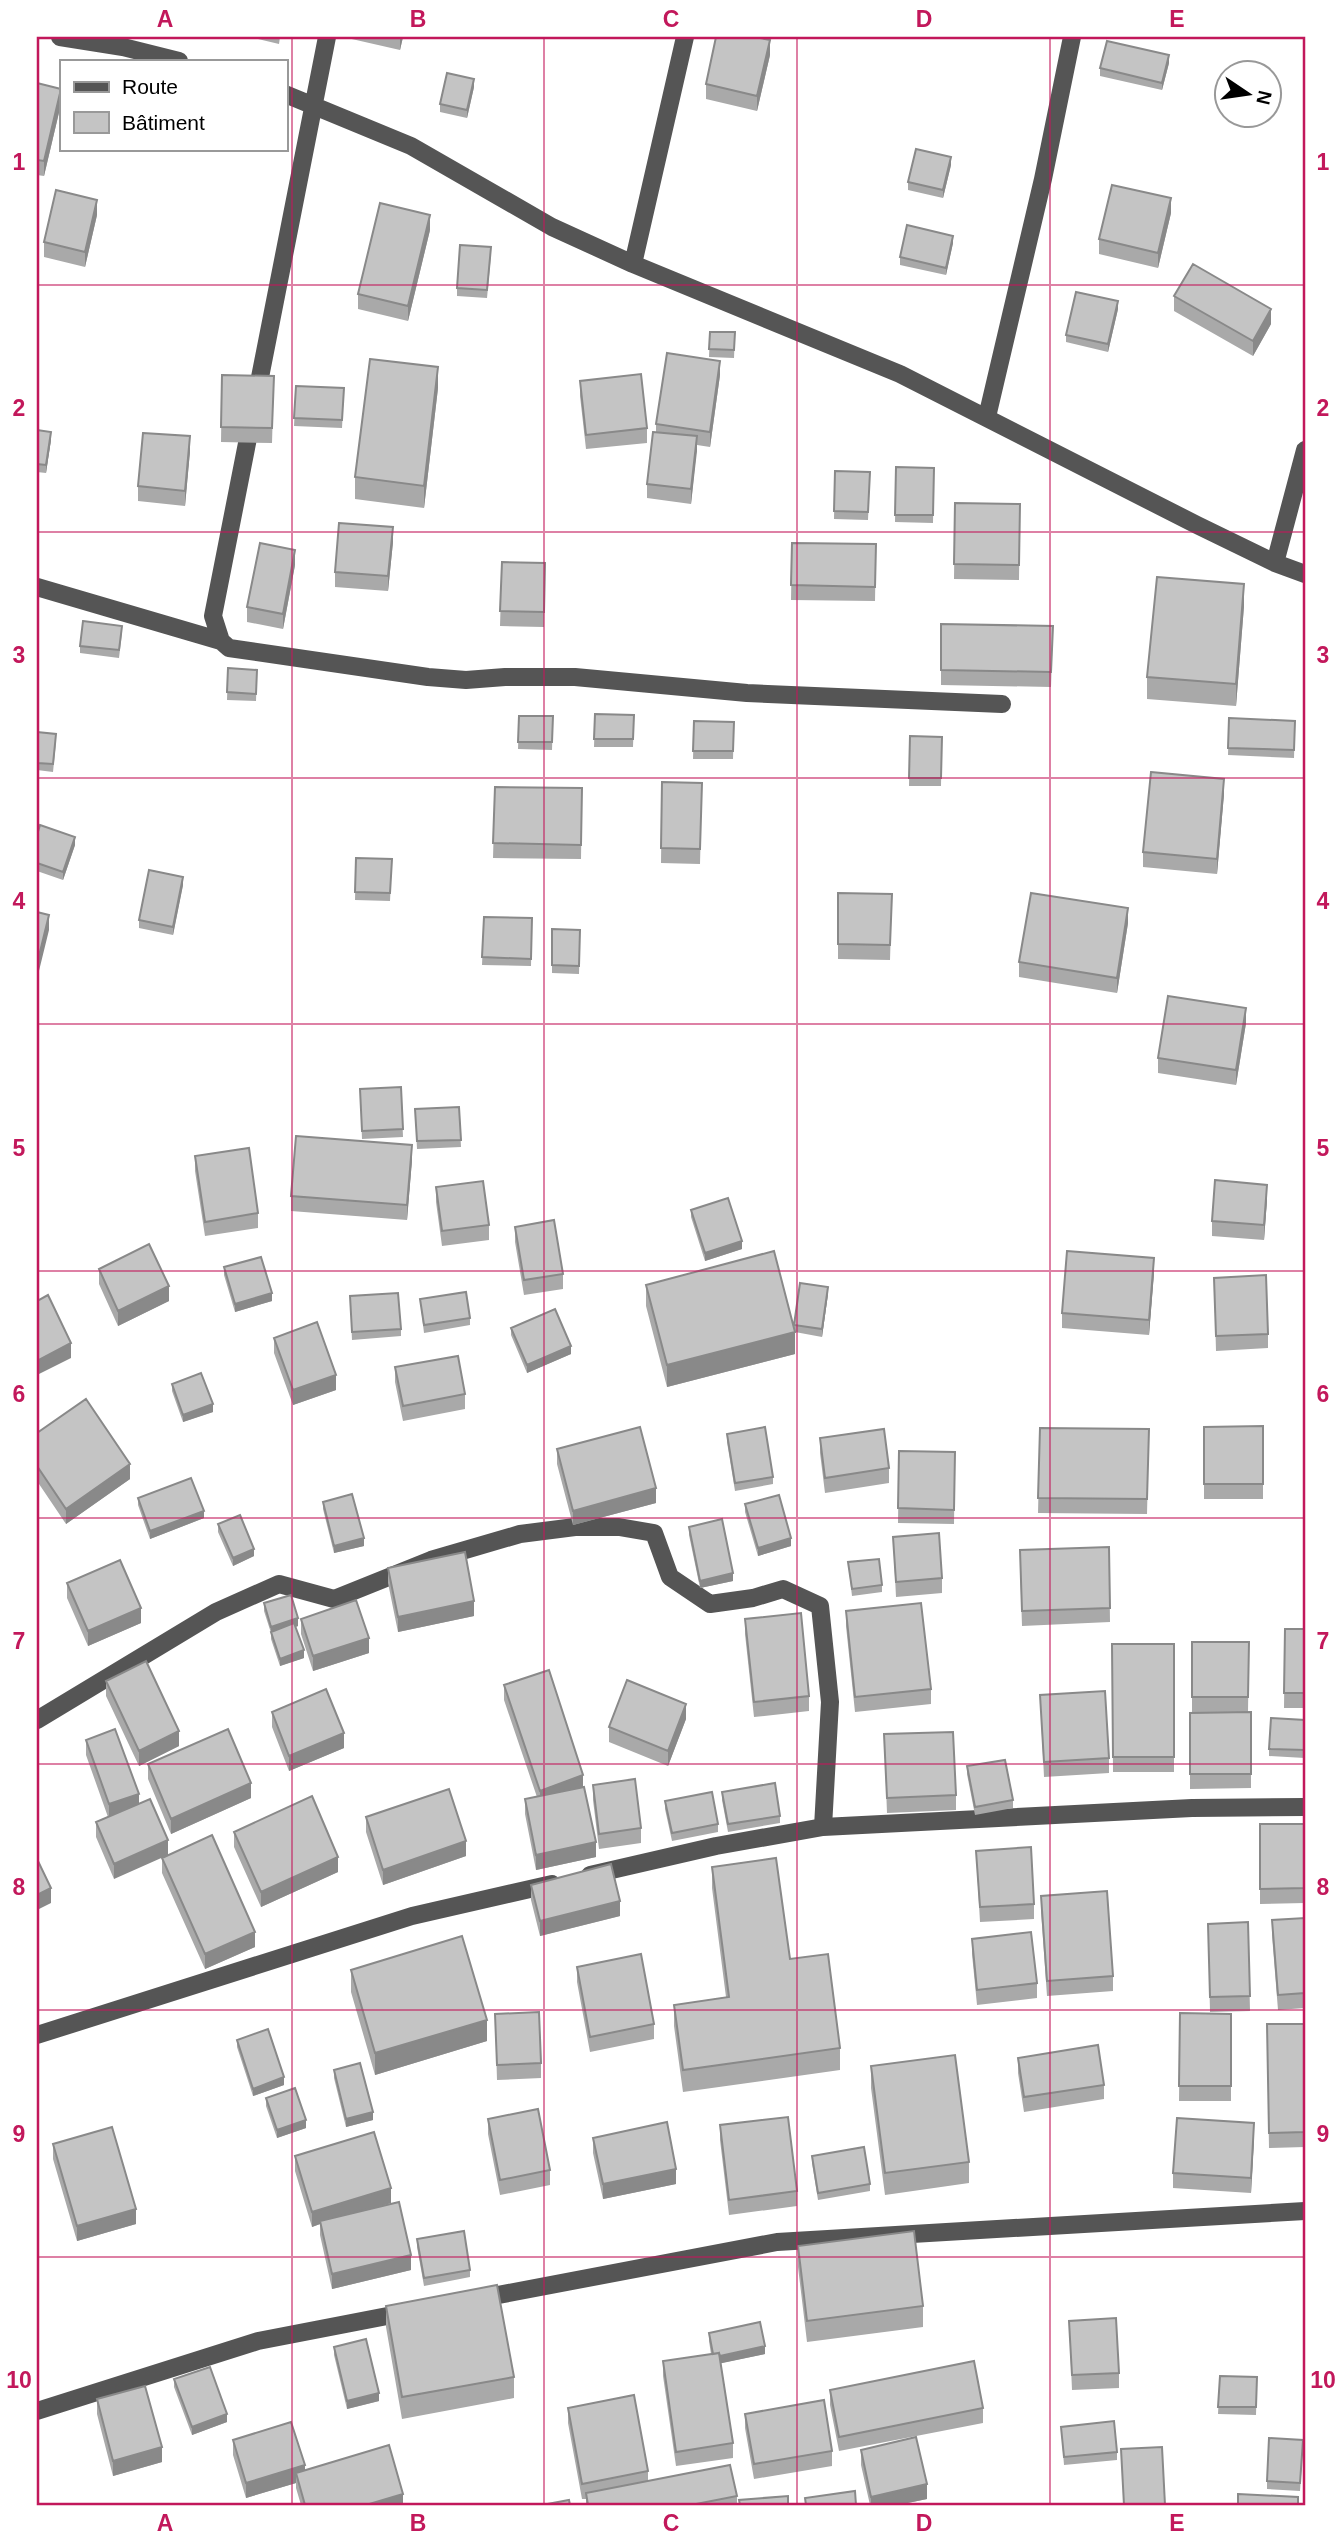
<svg xmlns="http://www.w3.org/2000/svg" width="1342" height="2542" viewBox="0 0 1342 2542" font-family="Helvetica,sans-serif">
<rect width="100%" height="100%" fill="#fff"/>
<g fill="none" stroke-linecap="round" stroke-linejoin="round">
<!-- minor -->
<path stroke="#555" stroke-width="18" d="M60 37 123 47 179 61
M327 37 213 616 221 641 229 648 428 677 466 680 505 677H575L747 693 1002 704
M285 94 411 146 552 227 633 264 900 374 1197 525 1275 563 1305 574
M633 264 685 37
M987 417 1043 179 1072 37
M1275 563 1305 450
M37 587 221 641
M37 1720 216 1612 279 1584 334 1599 431 1560 520 1534 575 1527H619L654 1533 670 1577 710 1604 753 1598 783 1589 820 1606 830 1702 823 1827
M590 1875 716 1846 823 1827 1192 1808 1305 1807
M37 2035 412 1916 552 1884
M477 2299 777 2242 1305 2211
M37 2411 258 2341 408 2312"/>
</g>
<!-- wall -->
<path fill="#a9a9a9" d="M258 37H280L279 44 258 39Z
M343 37H403L400 50Z
M770 55 757 111 706 99V84Z
M1169 63 1162 90 1100 76V68Z
M37 83 61 104 44 176 37 175Z
M474 87 467 118 440 112V104Z
M951 165 943 198 908 190V182Z
M1171 213 1158 268 1099 254V239Z
M97 215 85 267 44 257V242Z
M430 230 408 321 358 309V294Z
M953 243 946 275 900 265V257Z
M491 255 487 298 457 296V288Z
M1174 296 1271 324 1253 356 1174 311Z
M1118 309 1108 352 1066 342V335Z
M710 332H735L734 358 709 357Z
M222 375 274 376 272 443 221 442Z
M720 375 710 447 697 445 691 504 647 498V484L656 432V424Z
M580 381 647 428V443L586 449 580 396Z
M296 386 344 388 342 428 294 426Z
M438 388 424 508 355 499V477Z
M37 430 51 440 46 473 37 472Z
M190 451 185 506 138 501V486Z
M896 467 934 468 933 523 895 522Z
M835 471 870 472 868 520 834 519Z
M955 503 1020 504 1019 580 954 579Z
M393 542 388 591 335 587V572Z
M792 543 876 544 875 601 791 600Z
M502 562 545 563 544 627 500 626Z
M295 565 283 629 247 622V607Z
M1244 606 1236 706 1147 699V677Z
M941 624 1053 626 1051 687 941 685Z
M122 633 119 658 80 653V646Z
M228 668 257 670 256 701 227 700Z
M595 714 634 715 633 747H594Z
M519 716H553L552 750 518 749Z
M1229 718 1295 721 1294 758 1228 755Z
M694 721 734 722 733 759H693Z
M37 732 56 742 53 772 37 770Z
M910 736 942 737 941 786H909Z
M662 782 702 783 700 864 661 863Z
M495 787 582 788 581 859 493 858Z
M1224 794 1217 874 1143 867V852Z
M37 835 75 845 63 880 37 871Z
M356 858 392 859 390 901 355 900Z
M183 885 173 935 139 928V920Z
M838 893 892 894 890 960 838 959Z
M484 917 532 918 531 966 482 965Z
M1128 923 1117 993 1019 977V962Z
M552 929 580 930 579 974 552 973Z
M1246 1023 1236 1085 1158 1073V1058Z
M401 1087 403 1137 362 1139 360 1089Z
M459 1107 461 1147 417 1149 415 1109Z
M195 1156 258 1213V1228L205 1236 195 1171Z
M412 1160 407 1220 291 1211V1196Z
M436 1187 489 1225V1240L442 1246 436 1202Z
M1267 1200 1264 1240 1212 1236V1221Z
M691 1210 742 1249 705 1261 691 1217Z
M515 1227 563 1274V1289L524 1295 515 1242Z
M224 1267 272 1301 235 1312 224 1275Z
M99 1269 169 1301 118 1326 99 1284Z
M1154 1273 1149 1335 1062 1328V1313Z
M1214 1278 1268 1334V1348L1216 1351Z
M646 1285 794 1329V1325L828 1294 822 1337 795 1332V1354L667 1387 646 1306Z
M350 1296 401 1329V1336L352 1340Z
M420 1299 470 1318V1325L424 1333Z
M511 1328 571 1354 527 1373 511 1335Z
M274 1338 336 1390 293 1405 274 1353Z
M395 1367 465 1394V1409L403 1421 395 1382Z
M172 1384 213 1412 183 1422 172 1391Z
M1263 1426V1499H1204V1427Z
M1040 1428 1149 1429 1147 1514 1038 1513Z
M37 1433 130 1479 66 1524 37 1481Z
M727 1434 773 1477V1484L735 1491 727 1442Z
M820 1438 889 1468V1483L825 1493 820 1453Z
M557 1449 656 1503 573 1525 557 1464Z
M899 1451 955 1452 954 1524 898 1523Z
M138 1498 204 1518 150 1539 138 1505Z
M323 1502 364 1546 334 1553 323 1509Z
M745 1504 791 1546 758 1556 745 1512Z
M218 1524 254 1556 233 1566 218 1532Z
M689 1527 733 1581 700 1588 689 1535Z
M893 1537 942 1578V1593L896 1597Z
M1109 1547 1110 1622 1022 1626 1020 1565Z
M848 1562 882 1585V1592L852 1596Z
M388 1568 474 1616 398 1632 388 1583Z
M67 1583 141 1623 88 1646 67 1598Z
M264 1603 298 1626 296 1627 304 1658 280 1666 271 1639V1633L264 1611Z
M846 1611 931 1689V1704L855 1712 846 1626Z
M301 1619 369 1653 313 1671 301 1634Z
M745 1619 809 1696V1711L754 1717 745 1634Z
M1285 1629H1305V1708H1284Z
M1192 1642H1249L1248 1712H1192Z
M1112 1644H1174V1772H1113Z
M106 1681 179 1746 139 1766 106 1696Z
M504 1685 583 1787 596 1857 536 1870 525 1814V1799L537 1797 504 1700Z
M1040 1695 1109 1758V1773L1044 1777Z
M272 1712 344 1748 289 1771 272 1727Z
M1251 1712V1788L1190 1789V1713Z
M686 1719 668 1766 609 1742V1727Z
M1305 1720V1758L1269 1756V1749Z
M884 1734 956 1795V1810L887 1813Z
M86 1740 139 1803 114 1879 96 1837V1822L108 1817 86 1755Z
M148 1764 251 1798 171 1834 148 1779Z
M967 1766 1013 1800V1808L975 1815 967 1774Z
M593 1785 641 1828V1843L599 1849 593 1800Z
M722 1792 780 1816V1823L728 1832 722 1800Z
M665 1801 718 1824V1832L672 1841 665 1809Z
M366 1817 466 1856 383 1885 366 1832Z
M1260 1824H1305V1903L1260 1904Z
M234 1832 338 1872 261 1907 234 1847Z
M976 1851 1034 1904V1919L980 1922Z
M162 1858 255 1947 205 1969 162 1873Z
M712 1867 790 1959 840 2048V2070L683 2092 674 2026V2005L726 1997 712 1888Z
M531 1885 620 1916 540 1936 531 1900Z
M1041 1896 1113 1976V1991L1047 1996 1041 1911Z
M1305 1918V2008L1278 2010 1272 1935V1920Z
M1248 1922 1250 2011 1210 2012 1208 1924Z
M972 1939 1037 1983V1998L977 2005 972 1954Z
M577 1967 654 2024V2039L590 2052 577 1982Z
M351 1970 487 2041 375 2075 351 1992Z
M1180 2013 1231 2014V2101H1179Z
M495 2014 541 2063V2078L497 2080Z
M1267 2024H1305V2147L1269 2148Z
M237 2040 284 2085 253 2096 237 2047Z
M1018 2058 1104 2085V2099L1024 2112 1018 2073Z
M871 2066 969 2162V2183L885 2195 871 2088Z
M334 2070 373 2120 346 2127 334 2078Z
M266 2098 306 2128 277 2138 266 2106Z
M488 2119 550 2170V2185L500 2195 488 2134Z
M720 2125 797 2191V2206L729 2215 720 2140Z
M593 2138 676 2184 603 2199 593 2153Z
M1254 2138 1251 2193 1173 2188V2173Z
M53 2144 136 2224 77 2241 53 2159Z
M295 2156 391 2203 380 2206 411 2270 332 2289 320 2235V2224L312 2227 295 2171Z
M812 2156 870 2184V2191L818 2200 812 2163Z
M417 2239 470 2270V2277L424 2286 417 2247Z
M798 2246 923 2306V2327L807 2342 798 2267Z
M386 2306 514 2377V2398L402 2419 386 2327Z
M1069 2321 1119 2373V2388L1072 2390Z
M709 2333 765 2354 721 2363 733 2443V2458L676 2466 663 2376V2361L711 2354 709 2341Z
M334 2347 379 2401 347 2409 334 2355Z
M1220 2376 1257 2377 1256 2415 1218 2414Z
M174 2379 227 2422 192 2435 174 2387Z
M830 2390 983 2408V2423L839 2451 830 2405Z
M97 2399 162 2462 113 2476 97 2414Z
M568 2408 648 2471V2481L737 2496V2505H586V2499H582L568 2423Z
M745 2414 832 2451V2466L754 2479 745 2428Z
M1061 2427 1117 2452V2460L1064 2465Z
M233 2440 305 2470 403 2505H301L296 2488V2483L246 2498 233 2455Z
M1303 2447 1300 2491 1267 2489V2481Z
M861 2450 927 2499 898 2505H870L861 2465Z"/>
<!-- shaded-wall -->
<path fill="#898989" d="M400 37H403L400 50Z
M770 40V55L757 111V96Z
M1169 55V63L1162 90V83Z
M474 79V87L467 118V110Z
M61 89V104L44 176V161Z
M951 157V165L943 198V190Z
M1171 198V213L1158 268V253Z
M97 200V215L85 267V252Z
M430 215V230L408 321V306Z
M953 236V243L946 275V268Z
M1118 301V309L1108 352V344Z
M1271 309V324L1253 356V341Z
M720 361V375L710 447V432Z
M438 367V388L424 508V486Z
M51 432V440L46 473V465Z
M190 436V451L185 506V491Z
M697 436V451L691 504V489Z
M393 527V542L388 591V576Z
M295 550V565L283 629V614Z
M1244 584V606L1236 706V684Z
M1224 779V794L1217 874V859Z
M75 837V845L63 880V872Z
M183 877V885L173 935V927Z
M1128 908V923L1117 993V978Z
M49 915V930L37 979V964Z
M1246 1008V1023L1236 1085V1070Z
M412 1145V1160L407 1220V1205Z
M1267 1185V1200L1264 1240V1225Z
M742 1241V1249L705 1261V1253Z
M1154 1258V1273L1149 1335V1320Z
M169 1286V1301L118 1326V1311Z
M828 1287V1294L822 1337V1329Z
M272 1293V1301L235 1312V1304Z
M795 1332V1354L667 1387V1365Z
M71 1343V1358L37 1375V1361Z
M571 1346V1354L527 1373V1365Z
M336 1375V1390L293 1405V1390Z
M213 1404V1412L183 1422V1415Z
M130 1464V1479L66 1524V1509Z
M656 1488V1503L573 1525V1511Z
M204 1511V1518L150 1539V1531Z
M364 1538V1546L334 1553V1546Z
M791 1538V1546L758 1556V1548Z
M254 1549V1556L233 1566V1558Z
M733 1573V1581L700 1588V1581Z
M474 1601V1616L398 1632V1617Z
M141 1608V1623L88 1646V1631Z
M298 1618V1626L271 1634V1627Z
M369 1638V1653L313 1671V1656Z
M304 1650V1658L280 1666V1659Z
M686 1704V1719L668 1766V1751Z
M179 1731V1746L139 1766V1751Z
M344 1733V1748L289 1771V1756Z
M583 1775V1790L540 1806V1791Z
M251 1783V1798L171 1834V1819Z
M139 1794V1809L109 1819V1804Z
M168 1840V1855L114 1879V1864Z
M466 1841V1856L383 1885V1870Z
M596 1842V1857L536 1870V1855Z
M338 1857V1872L261 1907V1892Z
M51 1888V1903L37 1910V1895Z
M620 1901V1916L540 1936V1921Z
M255 1932V1947L205 1969V1954Z
M487 2020V2041L375 2075V2053Z
M284 2077V2085L253 2096V2089Z
M373 2112V2120L346 2127V2119Z
M306 2120V2128L277 2138V2130Z
M1254 2123V2138L1251 2193V2178Z
M676 2169V2184L603 2199V2184Z
M391 2188V2203L321 2224 320 2221V2224L312 2227V2212Z
M136 2209V2224L77 2241V2226Z
M411 2255V2270L332 2289V2274Z
M765 2346V2354L713 2365V2357Z
M379 2393V2401L347 2409V2401Z
M227 2414V2422L192 2435V2427Z
M162 2447V2462L113 2476V2461Z
M305 2465V2480L296 2473V2483L246 2498V2483Z
M927 2484V2499L898 2505H871V2497Z
M403 2494V2505H366Z"/>
<!-- building -->
<path fill="#c4c4c4" stroke="#898989" stroke-width="2" d="M716 37H755L770 40 757 96 706 84Z
M1107 41 1169 55 1162 83 1100 68Z
M447 73 474 79 467 110 440 104Z
M37 83 61 89 44 161 37 160Z
M916 149 951 157 943 190 908 182Z
M1112 185 1171 198 1158 253 1099 239Z
M56 190 97 200 85 252 44 242Z
M380 203 430 215 408 306 358 294Z
M907 225 953 236 946 268 900 257Z
M460 245 491 247 487 290 457 288Z
M1193 264 1271 309 1253 341 1174 296Z
M1076 292 1118 301 1108 344 1066 335Z
M710 332H735L734 350 709 349Z
M667 353 720 361 710 432 656 424Z
M370 359 438 367 424 486 355 477Z
M641 374 647 428 586 435 580 381Z
M222 375 274 376 272 428 221 427Z
M296 386 344 388 342 420 294 418Z
M37 430 51 432 46 465 37 464Z
M653 432 697 436 691 489 647 484Z
M143 433 190 436 185 491 138 486Z
M896 467 934 468 933 515H895Z
M835 471 870 472 868 512 834 511Z
M955 503 1020 504 1019 565 954 564Z
M339 523 393 527 388 576 335 572Z
M260 543 295 550 283 614 247 607Z
M792 543 876 544 875 587 791 585Z
M502 562 545 563 544 612 500 611Z
M1157 577 1244 584 1236 684 1147 677Z
M83 621 122 626 119 650 80 646Z
M941 624 1053 626 1051 672 941 670Z
M228 668 257 670 256 694 227 692Z
M595 714 634 715 633 739H594Z
M519 716H553L552 742H518Z
M1229 718 1295 721 1294 750 1228 748Z
M694 721 734 722 733 751H693Z
M37 732 56 734 53 764 37 763Z
M910 736 942 737 941 778H909Z
M1151 772 1224 779 1217 859 1143 852Z
M662 782 702 783 700 849 661 848Z
M495 787 582 788 581 845 493 843Z
M40 825 75 837 63 872 37 863V835Z
M356 858 392 859 390 893 355 892Z
M149 870 183 877 173 927 139 920Z
M838 893 892 894 890 945 838 944Z
M1031 893 1128 908 1117 978 1019 962Z
M37 912 49 915 37 964Z
M484 917 532 918 531 959 482 957Z
M552 929 580 930 579 966 552 965Z
M1168 996 1246 1008 1236 1070 1158 1058Z
M401 1087 403 1129 362 1131 360 1089Z
M459 1107 461 1140 417 1141 415 1109Z
M296 1136 412 1145 407 1205 291 1196Z
M249 1148 258 1213 205 1222 195 1156Z
M1215 1180 1267 1185 1264 1225 1212 1221Z
M483 1181 489 1225 442 1231 436 1187Z
M728 1198 742 1241 705 1253 691 1210Z
M554 1220 563 1274 524 1280 515 1227Z
M149 1244 169 1286 118 1311 99 1269Z
M774 1251 795 1332 667 1365 646 1285Z
M1067 1251 1154 1258 1149 1320 1062 1313Z
M261 1257 272 1293 235 1304 224 1267Z
M1266 1275 1268 1334 1216 1336 1214 1278Z
M800 1283 828 1287 822 1329 794 1325Z
M466 1292 470 1318 424 1325 420 1299Z
M398 1293 401 1329 352 1332 350 1296Z
M48 1295 71 1343 37 1361V1301Z
M555 1309 571 1346 527 1365 511 1328Z
M317 1322 336 1375 293 1390 274 1338Z
M458 1356 465 1394 403 1406 395 1367Z
M201 1373 213 1404 183 1415 172 1384Z
M86 1399 130 1464 66 1509 37 1466V1433Z
M1263 1426V1484H1204V1427Z
M640 1427 656 1488 573 1511 557 1449Z
M765 1427 773 1477 735 1483 727 1434Z
M1040 1428 1149 1429 1147 1499 1038 1498Z
M884 1429 889 1468 825 1478 820 1438Z
M899 1451 955 1452 954 1510 898 1508Z
M191 1478 204 1511 150 1531 138 1498Z
M352 1494 364 1538 334 1546 323 1502Z
M779 1495 791 1538 758 1548 745 1504Z
M240 1515 254 1549 233 1558 218 1524Z
M722 1519 733 1573 700 1581 689 1527Z
M939 1533 942 1578 896 1582 893 1537Z
M1109 1547 1110 1608 1022 1611 1020 1550Z
M465 1552 474 1601 398 1617 388 1568Z
M879 1559 882 1585 852 1589 848 1562Z
M120 1560 141 1608 88 1631 67 1583Z
M291 1595 298 1618 271 1627 264 1603Z
M356 1600 369 1638 313 1656 301 1619Z
M921 1603 931 1689 855 1697 846 1611Z
M801 1613 809 1696 754 1702 745 1619Z
M294 1623 304 1650 280 1659 271 1632Z
M1285 1629H1305V1693H1284Z
M1192 1642H1249L1248 1697H1192Z
M1112 1644H1174V1757H1113Z
M146 1661 179 1731 139 1751 106 1681Z
M549 1670 583 1775 540 1791 504 1685Z
M627 1680 686 1704 668 1751 609 1727Z
M326 1689 344 1733 289 1756 272 1712Z
M1105 1691 1109 1758 1044 1762 1040 1695Z
M1251 1712V1774H1190V1713Z
M1271 1718 1305 1720V1750L1269 1749Z
M115 1729 139 1794 109 1804 86 1740Z
M228 1729 251 1783 171 1819 148 1764Z
M953 1732 956 1795 887 1798 884 1734Z
M1005 1760 1013 1800 975 1807 967 1766Z
M635 1779 641 1828 599 1834 593 1785Z
M775 1783 780 1816 728 1824 722 1792Z
M584 1787 596 1842 536 1855 525 1799Z
M449 1789 466 1841 383 1870 366 1817Z
M712 1792 718 1824 672 1833 665 1801Z
M312 1796 338 1857 261 1892 234 1832Z
M150 1799 168 1840 114 1864 96 1822Z
M1260 1824H1305V1888L1260 1889Z
M212 1835 255 1932 205 1954 162 1858Z
M1031 1847 1034 1904 980 1907 976 1851Z
M776 1858 790 1959 828 1954 840 2048 683 2070 674 2005 729 1997 712 1867Z
M37 1859 51 1888 37 1895Z
M611 1864 620 1901 540 1921 531 1885Z
M1107 1891 1113 1976 1047 1981 1041 1896Z
M1305 1918V1993L1278 1995 1272 1920Z
M1248 1922 1250 1996 1210 1997 1208 1924Z
M1031 1932 1037 1983 977 1990 972 1939Z
M462 1936 487 2020 375 2053 351 1970Z
M641 1954 654 2024 590 2037 577 1967Z
M539 2012 541 2063 497 2065 495 2014Z
M1180 2013 1231 2014V2086H1179Z
M1267 2024H1305V2132L1269 2133Z
M268 2029 284 2077 253 2089 237 2040Z
M1098 2045 1104 2085 1024 2097 1018 2058Z
M955 2055 969 2162 885 2173 871 2066Z
M360 2063 373 2112 346 2119 334 2070Z
M295 2088 306 2120 277 2130 266 2098Z
M538 2109 550 2170 500 2180 488 2119Z
M788 2117 797 2191 729 2200 720 2125Z
M1177 2118 1254 2123 1251 2178 1173 2173Z
M667 2122 676 2169 603 2184 593 2138Z
M112 2127 136 2209 77 2226 53 2144Z
M374 2132 391 2188 312 2212 295 2156Z
M864 2147 870 2184 818 2193 812 2156Z
M399 2202 411 2255 332 2274 320 2221Z
M464 2231 470 2270 424 2278 417 2239Z
M914 2231 923 2306 807 2321 798 2246Z
M497 2285 514 2377 402 2397 386 2306Z
M1116 2318 1119 2373 1072 2375 1069 2321Z
M760 2322 765 2346 720 2356 719 2353 713 2354 709 2333Z
M366 2339 379 2393 347 2401 334 2347Z
M719 2353 733 2443 676 2452 663 2361Z
M974 2361 983 2408 839 2437 830 2390Z
M210 2367 227 2414 192 2427 174 2379Z
M1220 2376 1257 2377 1256 2407H1218Z
M145 2386 162 2447 113 2461 97 2399Z
M634 2395 648 2471 582 2484 568 2408Z
M824 2400 832 2451 754 2464 745 2414Z
M1114 2421 1117 2452 1064 2457 1061 2427Z
M291 2422 305 2465 246 2483 233 2440Z
M916 2437 927 2484 871 2497 861 2450Z
M1269 2438 1303 2440 1300 2483 1267 2481Z
M389 2445 403 2494 366 2505H305L296 2473Z
M1162 2447 1165 2505H1124L1121 2449Z
M730 2465 737 2496 691 2505H588L586 2493Z
M855 2491 856 2505H806L805 2498Z
M1238 2494 1298 2497V2505H1238Z
M788 2496V2505H740L739 2500Z
M569 2500 570 2505H542Z"/>
<!-- grid -->
<path fill="none" stroke="#c2185b" stroke-width="2" stroke-opacity="0.55" d="M292 37V2505M544 37V2505M797 37V2505M1050 37V2505M37 285H1305M37 532H1305M37 778H1305M37 1024H1305M37 1271H1305M37 1518H1305M37 1764H1305M37 2010H1305M37 2257H1305"/>
<!-- border -->
<rect width="1342" height="2542" fill="none" stroke="#ffffff" stroke-width="77"/>
<!-- legend -->
<rect x="60" y="60" width="228" height="91" fill="#ffffff" stroke="#999999" stroke-width="2"/>
<rect x="74" y="82" width="35" height="10" fill="#555555" stroke="#999999" stroke-width="2"/>
<text x="122" y="94" font-size="21" fill="#000000">Route</text>
<rect x="74" y="112" width="35" height="21" fill="#c4c4c4" stroke="#999999" stroke-width="2"/>
<text x="122" y="130" font-size="21" fill="#000000">Bâtiment</text>
<!-- north arrow -->
<g transform="translate(1248 94) rotate(103)"><circle r="33" fill="#ffffff" stroke="#999999" stroke-width="2"/>
<path d="M0-5L12 26L0 18L-12 26Z" fill="#000000"/>
<text y="-10" font-size="19" font-weight="bold" text-anchor="middle" fill="#000000">N</text>
</g>
<rect x="38" y="38" width="1266" height="2466" fill="none" stroke="#c2185b" stroke-width="2.5"/>
<g font-size="23" text-anchor="middle" font-weight="bold" fill="#c2185b">
<text x="165" y="27">A</text>
<text x="418" y="27">B</text>
<text x="671" y="27">C</text>
<text x="924" y="27">D</text>
<text x="1177" y="27">E</text>
<text x="19" y="170">1</text>
<text x="1323" y="170">1</text>
<text x="19" y="416">2</text>
<text x="1323" y="416">2</text>
<text x="19" y="663">3</text>
<text x="1323" y="663">3</text>
<text x="19" y="909">4</text>
<text x="1323" y="909">4</text>
<text x="19" y="1156">5</text>
<text x="1323" y="1156">5</text>
<text x="19" y="1402">6</text>
<text x="1323" y="1402">6</text>
<text x="19" y="1649">7</text>
<text x="1323" y="1649">7</text>
<text x="19" y="1895">8</text>
<text x="1323" y="1895">8</text>
<text x="19" y="2142">9</text>
<text x="1323" y="2142">9</text>
<text x="19" y="2388">10</text>
<text x="1323" y="2388">10</text>
<text x="165" y="2531">A</text>
<text x="418" y="2531">B</text>
<text x="671" y="2531">C</text>
<text x="924" y="2531">D</text>
<text x="1177" y="2531">E</text>
</g>
</svg>
